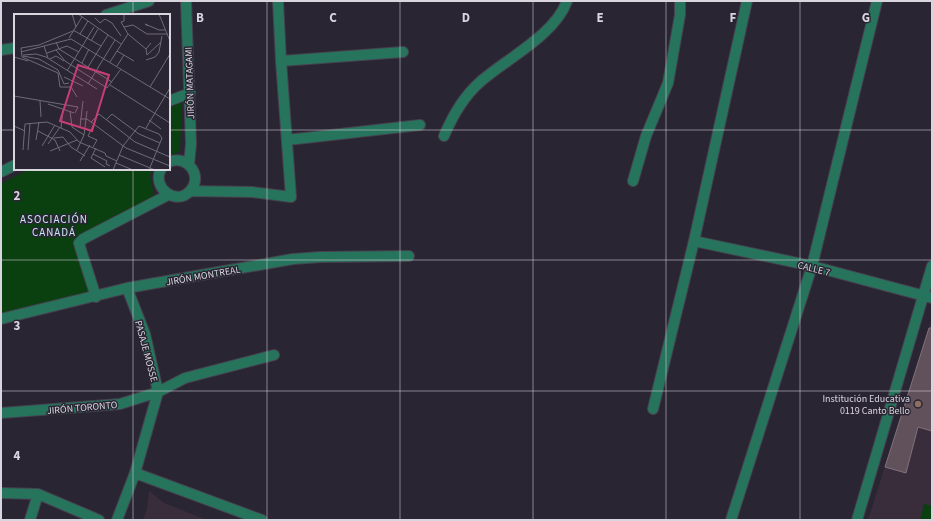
<svg xmlns="http://www.w3.org/2000/svg" width="933" height="521" viewBox="0 0 933 521" font-family="'Source Sans 3',sans-serif">
<rect width="100%" height="100%" fill="#2a2533"/>
<!-- education -->
<path fill="#392d3c" d="M932 320V520H868L931 321Z
M149 491 164 503 207 520H143L147 509Z"/>
<!-- green -->
<path fill="#0a3f0f" d="M182 102 180 151 169 157V108Z
M29 169H152L150 176 154 196 78 237 74 243 89 292 1 314V184Z
M924 504 932 506V520H920Z"/>
<!-- building -->
<path fill="#61515b" stroke="#82717c" d="M929 328H932V431L918 427 906 473 885 467Z"/>
<g fill="none" stroke-linecap="round" stroke-linejoin="round">
<defs>
<path id="minor" d="M186 1 191 144 189 164
M106 15 149 1
M1 50 15 48
M281 61 403 52
M169 101 190 93
M444 136C452 117 463 97 480 82 506 59 555 35 567 1
M287 140 420 125
M161 169C151 187 176 207 190 191 204 176 187 154 169 162
M1 172 15 165
M633 181 646 136 668 83 680 15V1
M190 191 252 192 291 197 281 61 278 1
M694 241 812 266 932 298
M96 297 81 250 79 243 83 239 168 195
M1 319 127 288 293 259 321 257 409 256
M653 409 694 241 747 1
M1 413 120 404 158 392 185 378 274 355
M135 473 262 520
M1 493 38 494 99 520
M30 520 38 494
M117 520 135 473 158 392 145 334 127 288
M731 520 812 266 877 1
M857 520 932 266"/>
</defs>
<!-- minor casing -->
<use href="#minor" stroke="#46414f" stroke-width="12"/>
<!-- minor -->
<use href="#minor" stroke="#27745d" stroke-width="10"/>
</g>
<!-- grid -->
<path fill="none" stroke="#d9d5df" stroke-width="1" stroke-opacity="0.55" d="M133 1V15M267 1V520M400 1V520M533 1V520M666 1V520M800 1V520M1 130H15M169 130H932M133 169V520M1 260H932M1 391H932"/>
<!-- markers -->
<circle fill="#8d6e63" stroke="#2a2533" stroke-width="1.5" cx="918" cy="404" r="4"/>
<g text-anchor="middle" stroke-width="3" stroke-linejoin="round" paint-order="stroke">
<!-- street labels -->
<g font-size="10" fill="#d9d5df" stroke="#2a2533">
<text transform="translate(189 83) rotate(-92)" y="4">JIRÓN MATAGAMI</text>
<text transform="translate(814 268) rotate(14)" y="4">CALLE 7</text>
<text transform="translate(203 275) rotate(-10)" y="4">JIRÓN MONTREAL</text>
<text transform="translate(147 351) rotate(75)" y="4">PASAJE MOSSE</text>
<text transform="translate(82 407) rotate(-5)" y="4">JIRÓN TORONTO</text>
</g>
<!-- poi labels -->
<g font-size="10" fill="#d9d5df" stroke="#2a2533" text-anchor="end">
<text x="910" y="402">Institución Educativa<tspan x="910" dy="12">0119 Canto Bello</tspan></text>
</g>
<!-- neighbourhood labels -->
<g font-size="11" letter-spacing="1" fill="#c6e6f6" stroke="#2a2533">
<text x="54" y="223">ASOCIACIÓN<tspan x="54" dy="13">CANADÁ</tspan></text>
</g>
</g>
<!-- overview -->
<g transform="translate(14 14)">
<rect width="156" height="156" fill="#2a2533"/>
<path fill="none" stroke="#706b78" stroke-width="1" d="M58 0 62 13M64 0 107 30M110 0V7L107 8 114 20 132 35 137 29M145 0 156 27M81 4 86 9 91 5 98 9 107 22M134 12 131 10 145 16H151M110 13 119 11 133 20H153M59 16 87 32M66 20 74 7M55 24 68 3M77 27 84 15M42 28 45 35 98 68M25 31 7 34 8 43 44 59 46 73H57L63 83M25 31 59 17M30 32 34 44M132 35 133 41 147 28M42 36 51 47 93 74 107 55M103 37 120 47M7 38 57 25 156 85M33 39 53 32 65 38M9 41 22 40 32 43 83 75M9 42 25 45 44 56 50 70 55 69M0 43 14 47M36 45 42 42 50 47M132 46 141 43 145 38 148 22M96 48 114 20M68 49 75 35M103 52 110 41M74 53 94 21M53 57 80 13M50 63 69 72M74 70 101 26M96 71 156 109M136 73 156 40M0 82 64 93 61 99M26 87 27 103M34 90 60 99M56 97 58 113 70 121M66 105H73L112 134 156 152M92 106 98 100 125 120 146 129M135 106 147 115M77 108 85 100 121 128 156 143M0 112 11 117M66 113 69 87M47 114 49 96M132 114 156 74M24 117 41 126 46 137M40 124 49 123 57 133 71 142M22 126 25 108M34 130 46 113M28 132 41 111M79 133 83 126 74 122 80 110M82 134 77 144 91 153M9 136 11 110 33 108 56 118 65 128 91 139 92 142 103 147M14 136 16 109M63 136 70 121 73 97M36 137 63 126M79 140 93 147 92 150 96 152M105 141 141 156M66 147 76 131M102 149 119 156M99 156 109 132 125 112 145 120 148 124 135 156"/>
<path fill="#c73e75" fill-opacity="0.15" stroke="#c73e75" stroke-width="2" d="M64 51 95 61 78 117 46 107Z"/>
<rect width="156" height="156" fill="none" stroke="#d9d5df" stroke-width="2"/>
</g>
<g font-size="13" text-anchor="middle" font-weight="bold" fill="#d9d5df" stroke="#2a2533" stroke-width="3" stroke-linejoin="round" paint-order="stroke">
<text x="200" y="22">B</text>
<text x="333" y="22">C</text>
<text x="466" y="22">D</text>
<text x="600" y="22">E</text>
<text x="733" y="22">F</text>
<text x="866" y="22">G</text>
<text x="17" y="200">2</text>
<text x="17" y="330">3</text>
<text x="17" y="460">4</text>
</g>
<!-- border -->
<rect width="933" height="521" fill="none" stroke="#d9d5df" stroke-width="4"/>
</svg>
